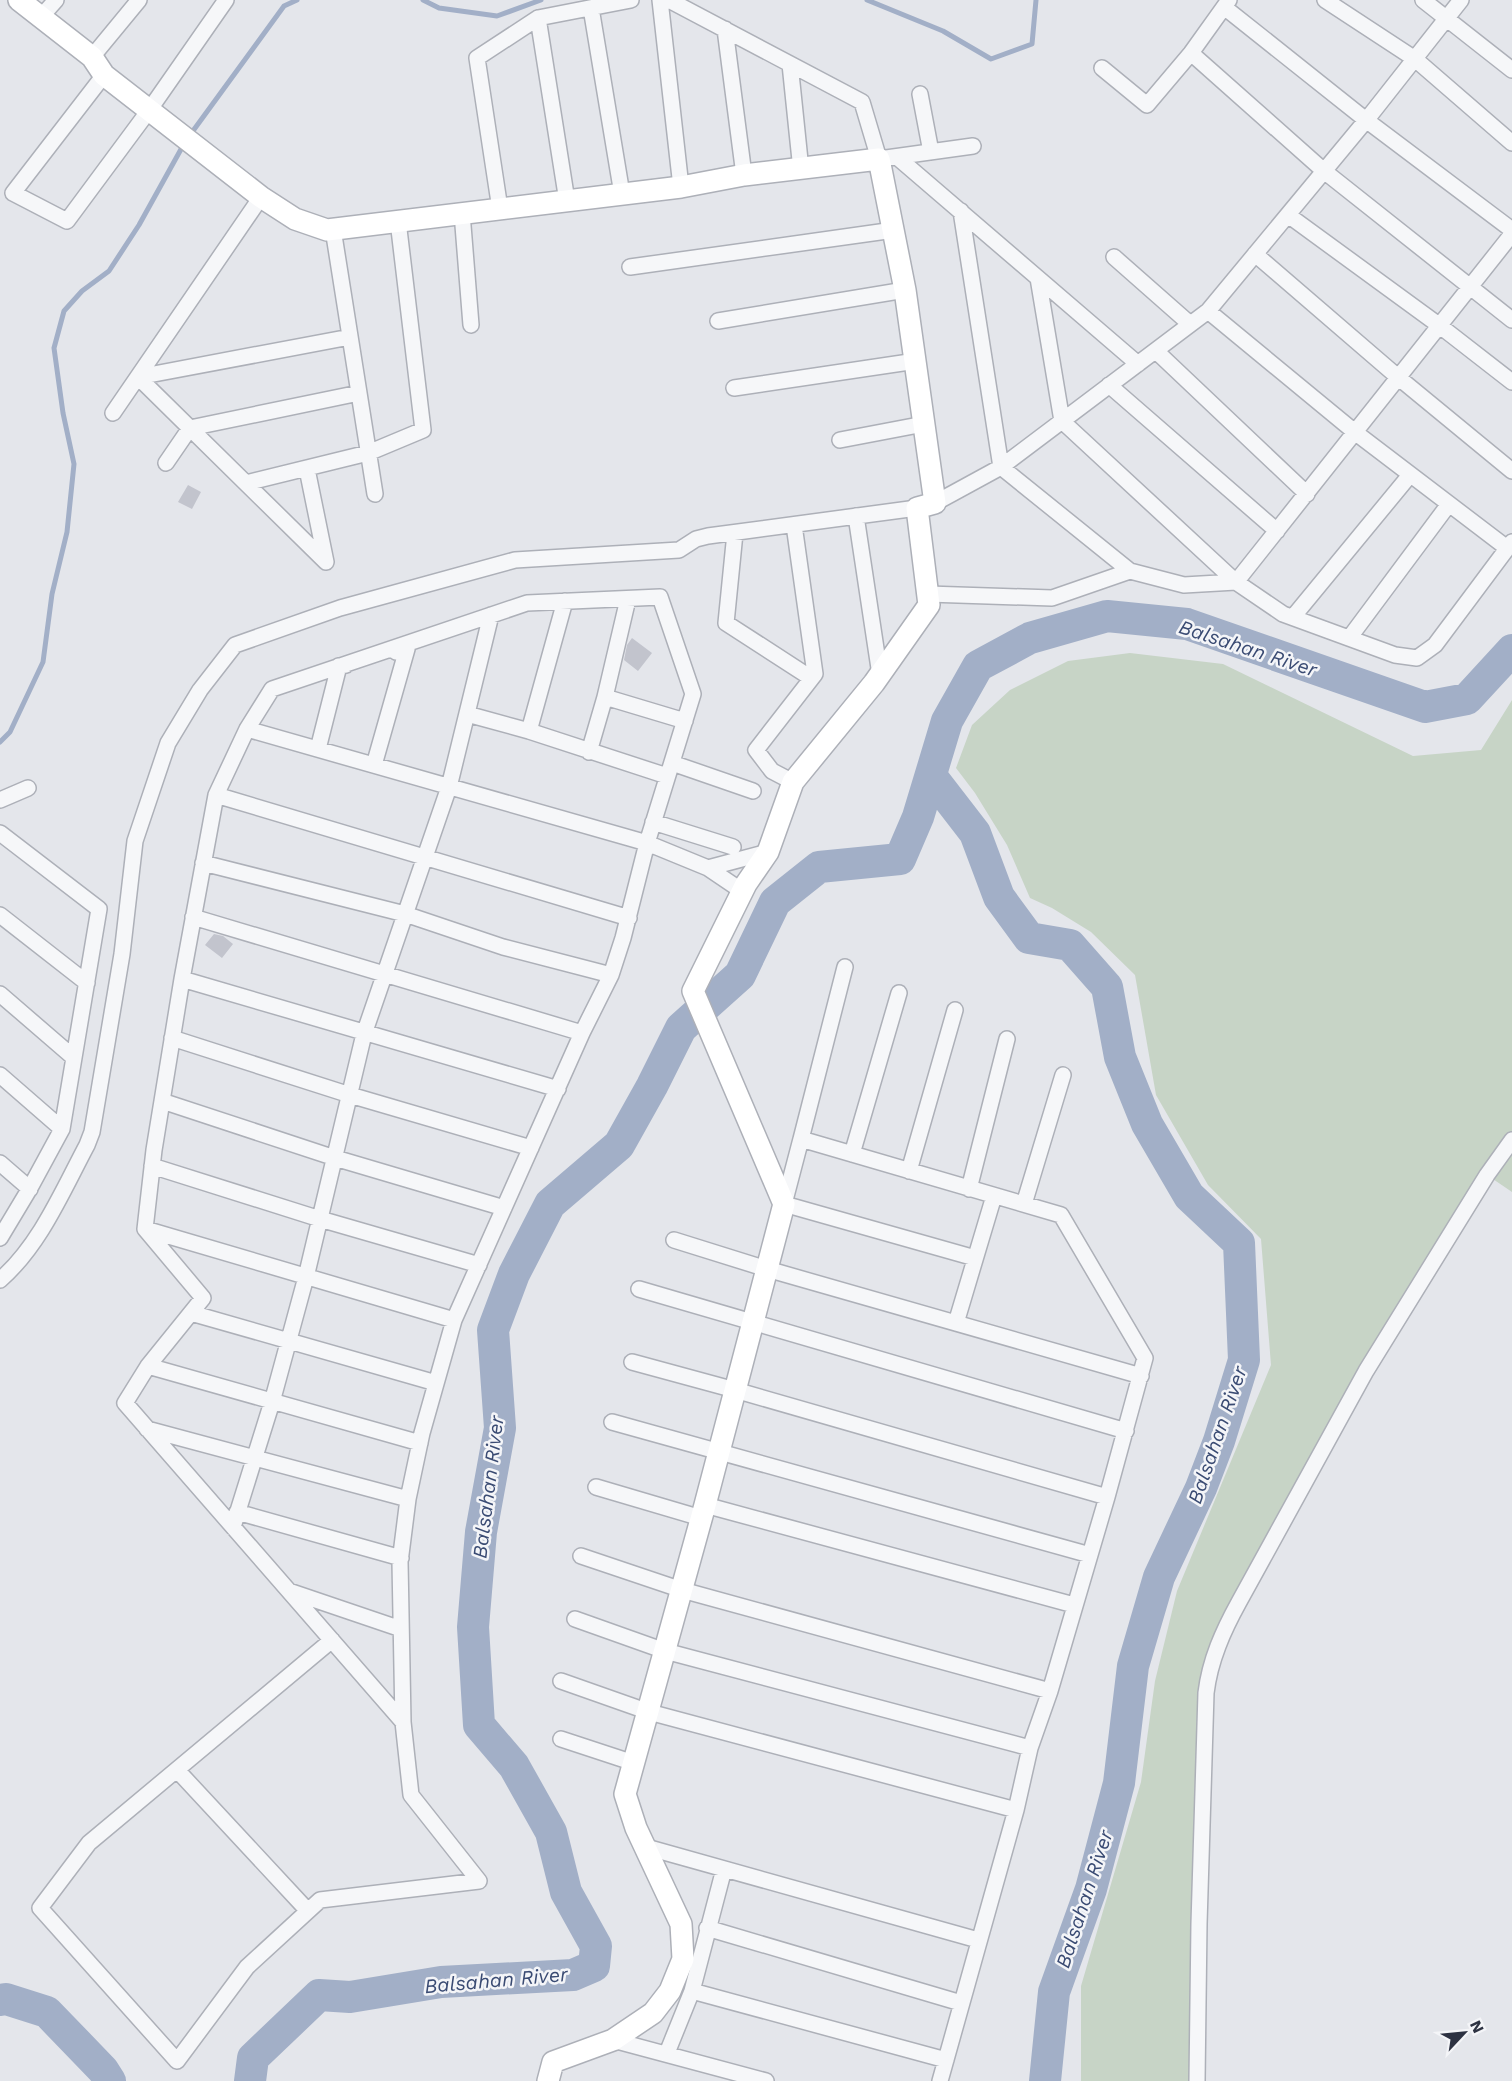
<svg xmlns="http://www.w3.org/2000/svg" width="1512" height="2081" viewBox="0 0 1512 2081" font-family="'Work Sans',sans-serif">
<rect width="100%" height="100%" fill="#e4e6eb"/>
<!-- green -->
<path fill="#c7d4c6" d="M1130 653 1223 664 1413 756 1481 750 1512 700V1192L1487 1175 1447 1240 1216 1649 1205 1716 1198 2081H1081V1986L1141 1782 1155 1681 1177 1591 1271 1365 1261 1239 1208 1185 1156 1095 1135 975 1091 932 1052 908 1030 898 1007 845 975 793 956 768 972 725 1010 690 1068 661Z"/>
<g fill="none" stroke-linecap="round" stroke-linejoin="round">
<!-- stream -->
<path stroke="#a2afc7" stroke-width="5" d="M423 0 439 8 497 16 541 0
M867 0 943 31 991 59 1032 44 1036 0
M190 135 284 6 297 0
M0 742 10 732 43 662 52 594 67 532 74 464 63 413 54 348 64 311 82 291 109 271 139 225 185 142"/>
<!-- river -->
<path stroke="#a2afc7" stroke-width="32" d="M931 776 975 833 999 897 1029 938 1070 945 1107 987 1120 1057 1147 1124 1189 1196 1239 1243 1244 1360 1219 1441 1201 1488 1159 1577 1133 1666 1119 1783 1091 1889 1054 1992 1045 2081
M0 2000 6 1999 47 2012 103 2070 110 2081
M250 2081 253 2058 319 1995 350 1997 441 1982 573 1975 594 1966 596 1946 566 1892 551 1832 514 1766 479 1725 473 1627 481 1532 500 1428 493 1330 514 1274 550 1204 619 1145 652 1086 681 1028 740 975 775 902 819 867 900 859 918 817 947 721 978 666 1030 638 1107 616 1187 624 1425 707 1467 699 1512 650"/>
</g>
<!-- building -->
<path fill="#c2c4cd" d="M188 485 201 492 192 509 178 502Z
M632 638 652 653 638 671 624 660 627 645Z
M214 934 223 936 233 944 222 958 205 945Z"/>
<g fill="none" stroke-linecap="round" stroke-linejoin="round">
<defs>
<path id="street" d="M660 0 681 187
M669 0 862 102 879 159 973 146
M1325 0 1415 59 1512 143
M1423 0 1512 70
M1224 7 1366 120 1512 230
M591 8 622 194
M40 18 56 0
M538 18 567 201
M725 29 744 175
M1191 53 1324 171 1512 320
M92 57 139 0
M790 64 801 170
M1102 68 1147 105 1191 53 1229 0
M104 75 13 193 67 221 150 109 226 0
M920 94 931 152
M897 157 1138 364
M500 209 477 58 538 18 631 0
M961 211 1001 467 1130 571 1184 585 1236 582 1283 614 1395 655 1417 658 1435 645 1512 542
M462 213 471 325
M1288 215 1440 326 1512 382
M333 229 375 494
M1255 254 1399 378 1512 471
M1114 257 1190 324
M630 267 894 230
M1038 278 1062 421 1236 582 1512 234
M1208 311 1356 433 1507 548 1512 546
M718 321 905 290
M1156 351 1307 494
M138 377 326 562
M138 377 350 337
M1109 385 1277 531
M734 388 916 361
M113 413 261 197
M840 440 924 424
M166 463 190 428 359 393
M307 469 326 562
M246 483 368 453 423 430 398 221
M935 503 1001 467 1208 311 1368 118 1461 0
M856 516 880 675
M735 533 726 623 811 678
M928 594 1052 598 1130 571
M1293 617 1410 475
M1350 637 1449 504
M605 697 685 721
M467 714 529 731 667 776
M247 729 647 843 708 868 742 891
M529 731 565 601
M318 749 339 666 346 665
M589 752 605 697 628 599
M672 763 753 791
M374 765 407 649 396 652
M793 782 772 771 756 750 815 674 794 525
M216 795 629 918
M0 800 28 788
M653 822 733 847
M0 833 99 909 62 1129 30 1188 0 1238
M203 863 405 914 503 947 611 975
M708 868 768 852
M0 915 87 983
M193 917 582 1033
M182 979 558 1089
M0 994 73 1057
M172 1038 350 1095 531 1148
M0 1075 62 1129
M162 1101 335 1158 504 1208
M801 1139 845 967
M852 1154 899 993
M0 1163 30 1189
M152 1166 320 1219 479 1265
M909 1171 955 1010
M969 1189 1007 1039
M1024 1204 1063 1075
M145 1229 454 1320
M674 1240 767 1269 1141 1376
M0 1280C40 1245 62 1192 87 1145L92 1132 122 954 135 841 168 743 200 690 235 645 340 608 515 560 679 550 696 539 708 536 917 508
M639 1289 1126 1431
M191 1313 436 1383
M956 1323 994 1196
M632 1362 735 1390 1107 1497
M148 1366 420 1443
M612 1422 1090 1555
M147 1429 408 1499
M596 1487 701 1518
M705 1505 1074 1605
M237 1512 401 1558
M233 1527 272 1402 306 1277 364 1034 449 787 491 615
M581 1556 682 1590 1050 1691
M289 1591 401 1629
M575 1619 665 1651 1030 1748
M332 1640 89 1843 40 1908 177 2061 247 1967 320 1900 479 1881 411 1795 403 1722 400 1562 408 1499 422 1433 454 1320 582 1033 611 975 623 938 647 843 693 694 660 597 527 603 272 689 247 729 216 795 182 979 154 1150 145 1229 203 1298 148 1366 125 1403 403 1722
M561 1681 649 1712 1016 1810
M561 1739 634 1763
M177 1770 308 1911
M646 1847 978 1940
M707 1928 961 2003
M692 1991 946 2060
M613 2040 766 2081
M667 2053 692 1991 724 1869
M940 2081 1016 1810 1030 1748 1050 1691 1107 1497 1145 1358 1061 1215 801 1139 784 1204 975 1258
M1197 2081 1199 1924 1206 1693C1210 1660 1223 1631 1239 1602L1366 1371 1487 1175 1512 1140"/>
<path id="secondary" d="M19 0 92 57 104 75 261 197 295 219 327 230 681 187 744 175 879 159 905 290 935 503 917 508 929 605 874 683 793 782 768 852 746 884 693 991 784 1204 705 1505 625 1794 636 1828 681 1924 683 1959 670 1991 653 2013 613 2040 553 2062 548 2081"/>
</defs>
<!-- street casing -->
<use href="#street" stroke="#adb0b8" stroke-width="18"/>
<!-- secondary casing -->
<use href="#secondary" stroke="#adb0b8" stroke-width="24"/>
<!-- street -->
<use href="#street" stroke="#f6f7f9" stroke-width="15"/>
<!-- secondary -->
<use href="#secondary" stroke="#fff" stroke-width="21"/>
</g>
<g text-anchor="middle" stroke-width="5" stroke-linejoin="round" paint-order="stroke">
<!-- water labels -->
<g font-size="20" font-style="italic" fill="#3a4b73" stroke="#f4f5f8">
<text transform="translate(1248 648) rotate(18)" y="7">Balsahan River</text>
<text transform="translate(1217 1435) rotate(-71)" y="7">Balsahan River</text>
<text transform="translate(488 1487) rotate(-83)" y="7">Balsahan River</text>
<text transform="translate(1084 1899) rotate(-72)" y="7">Balsahan River</text>
<text transform="translate(496 1980) rotate(-5)" y="7">Balsahan River</text>
</g>
</g>
<!-- north arrow -->
<g transform="translate(1464 2033) rotate(64)" stroke="#f4f5f8" stroke-width="4.5" paint-order="stroke">
<path d="M0-4.5L10 22L0 15L-10 22Z" fill="#2d3242"/>
<text y="-9" font-size="16" font-weight="bold" text-anchor="middle" fill="#2d3242">N</text>
</g>
</svg>
